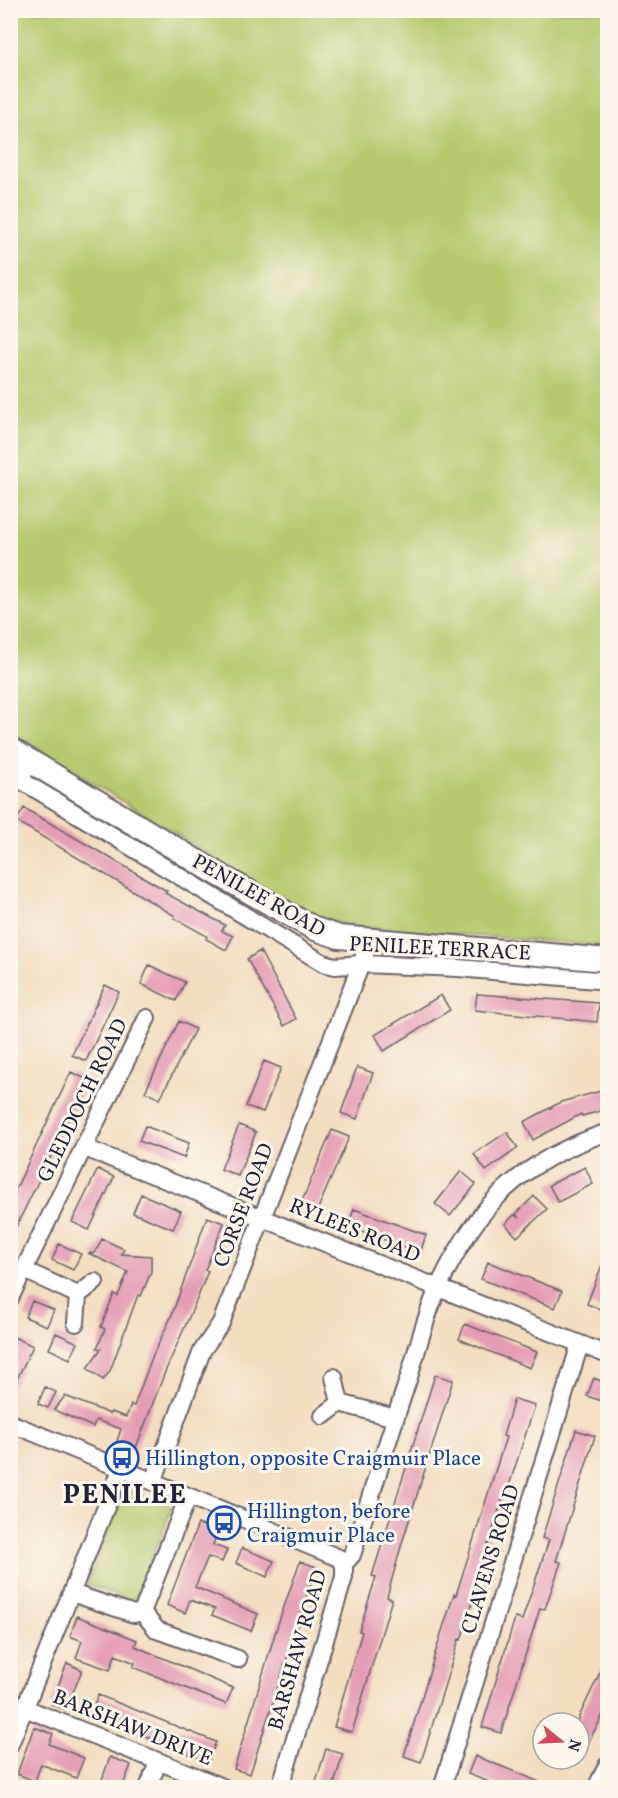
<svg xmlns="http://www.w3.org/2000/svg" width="618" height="1798" viewBox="0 0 618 1798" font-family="Vollkorn,serif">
<rect width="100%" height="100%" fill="#fbf7ec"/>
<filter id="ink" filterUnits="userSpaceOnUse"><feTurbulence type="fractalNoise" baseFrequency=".0167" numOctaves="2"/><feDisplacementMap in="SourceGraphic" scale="12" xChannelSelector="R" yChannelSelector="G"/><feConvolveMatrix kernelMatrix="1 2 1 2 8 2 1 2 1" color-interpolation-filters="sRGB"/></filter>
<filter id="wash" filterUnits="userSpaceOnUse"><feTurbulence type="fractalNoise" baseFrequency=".008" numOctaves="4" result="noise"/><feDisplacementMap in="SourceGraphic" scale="24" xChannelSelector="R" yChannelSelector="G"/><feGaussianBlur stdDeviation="1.35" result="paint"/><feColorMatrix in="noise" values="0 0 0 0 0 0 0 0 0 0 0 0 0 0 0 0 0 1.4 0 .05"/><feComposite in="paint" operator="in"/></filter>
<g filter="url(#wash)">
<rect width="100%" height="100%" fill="#f3ddbf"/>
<!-- green -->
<path fill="#b6c96d" stroke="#6c7654" stroke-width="1.5" d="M10 11H607V946L360 927 331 922 291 904 11 733Z
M124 1488 172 1507 135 1603 87 1584Z"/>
<g id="blocks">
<!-- building -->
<path fill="#e59db5" d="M24 808 167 891 165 893 225 925 222 931 233 936 226 950 206 939 207 936 174 918 175 916 16 821Z
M260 951 296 1019 284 1026 247 959Z
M149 965 185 982 176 1001 141 984Z
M105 985 119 992 86 1061 72 1055Z
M477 994 599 1003 597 1022 475 1010Z
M441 995 450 1010 384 1051 375 1035Z
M179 1021 195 1029 160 1099 145 1092Z
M264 1061 281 1068 263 1112 246 1106Z
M357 1067 373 1073 357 1119 341 1113Z
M71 1072 88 1080 10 1239V1201Z
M608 1089V1109L582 1116 581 1114 533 1140 524 1122 561 1102Z
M239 1125 256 1132 238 1176 221 1169Z
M145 1126 189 1143 184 1158 139 1141Z
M332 1130 349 1137 316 1213 300 1206Z
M507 1132 518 1148 486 1171 474 1154Z
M585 1167 593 1184 558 1202 549 1185Z
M98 1169 114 1177 89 1230 72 1222Z
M461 1171 476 1184 450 1216 435 1204Z
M141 1194 181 1211 173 1229 133 1213Z
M534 1196 547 1209 517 1237 505 1224 514 1215 518 1217 516 1214Z
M354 1209 426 1235 420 1253 348 1226Z
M207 1217 224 1223 205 1270 208 1271 197 1299 165 1372 135 1450 116 1444 121 1429 96 1420 93 1427 54 1410 65 1396 110 1414 111 1412 126 1417 131 1405 134 1406 153 1355 171 1317Z
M102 1239 124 1249 121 1254 151 1256V1272L141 1296 138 1295 110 1371 103 1380 87 1368 101 1349 97 1348 105 1329 101 1327 114 1294 118 1296 128 1272 88 1253H95Z
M59 1244 81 1254 73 1270 52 1260Z
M607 1252 608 1253V1312L587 1304Z
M488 1262 562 1291 555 1308 481 1279Z
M32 1301 54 1310 47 1326 25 1317Z
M465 1324 537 1352 530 1368 459 1339Z
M56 1333 78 1343 70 1359 49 1349Z
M14 1337 33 1346 10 1393V1345Z
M435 1375 453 1380 402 1543 387 1597 392 1599 352 1732 334 1727 362 1632 359 1631 376 1577 372 1576Z
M594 1378 608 1384V1403L587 1396Z
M45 1387 56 1392 48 1408 38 1404Z
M514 1399 535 1405 506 1495H504L470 1600 473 1601 461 1640 459 1639 421 1762 404 1756 441 1634 454 1594 456 1595 506 1437 503 1436Z
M576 1430 595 1436 556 1561 561 1562 545 1609 540 1608 501 1733 482 1727 515 1618 522 1620 549 1540 542 1538Z
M198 1524 218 1531 213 1545 227 1550 222 1562 208 1557 195 1587 258 1614 251 1631 212 1615 215 1609 190 1600 185 1613 167 1605Z
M242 1548 274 1561 267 1577 236 1563Z
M300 1561 316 1567 250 1774 234 1769 277 1627Z
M77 1616 137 1640 135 1646 233 1688 226 1704 133 1667 135 1663 115 1655 110 1670 76 1658 82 1641 70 1636Z
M608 1656V1705L579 1760V1717Z
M67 1663 82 1670 66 1710 51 1704Z
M98 1695 216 1742 208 1762 91 1713Z
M34 1727 53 1734 49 1744 84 1758 76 1778 41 1764 35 1781 17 1774Z
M326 1749 343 1754 333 1788H314Z
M475 1756 523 1775 553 1788H505L468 1774Z
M110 1757 131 1765 122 1788H99Z"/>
</g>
</g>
<g filter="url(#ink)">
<use href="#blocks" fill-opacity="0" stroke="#6b6369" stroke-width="1.5"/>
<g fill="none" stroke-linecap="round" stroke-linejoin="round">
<defs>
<path id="street" d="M27 758 22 781 323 963 335 966 362 964 458 968 608 981
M85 1148 608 1355
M24 1270 78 1295
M10 1298 147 1018
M76 1323 78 1295 95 1282
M340 1403 395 1418
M323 1416 340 1403 334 1377
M10 1423 339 1558 344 1564
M153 1482 202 1351 221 1323 370 941
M72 1593 134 1614 142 1612
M142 1612 188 1497
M142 1612 157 1630 238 1659
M25 1708 225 1788
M10 1744 121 1470
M148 1788 158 1762
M280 1788 344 1577V1564L352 1555C371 1496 389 1436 409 1377 418 1347 426 1314 439 1286 478 1203 520 1162 608 1132
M442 1788 580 1344
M596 1788 608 1764"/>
<path id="secondary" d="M10 749 223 877 315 929 339 937 608 960"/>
</defs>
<!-- street casing -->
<use href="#street" stroke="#6b6369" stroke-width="20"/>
<!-- secondary casing -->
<use href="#secondary" stroke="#6b6369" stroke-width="26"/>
<!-- street -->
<use href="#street" stroke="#fff" stroke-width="16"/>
<!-- secondary -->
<use href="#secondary" stroke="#fff" stroke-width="22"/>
</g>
</g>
<!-- icons -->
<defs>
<symbol id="bus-ring" viewBox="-11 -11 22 22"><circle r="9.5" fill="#fbf7ec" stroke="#1a4fb4" stroke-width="1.5"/><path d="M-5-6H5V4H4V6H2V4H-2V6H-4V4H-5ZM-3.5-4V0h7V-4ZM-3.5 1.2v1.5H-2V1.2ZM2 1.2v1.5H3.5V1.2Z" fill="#1a4fb4"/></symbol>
</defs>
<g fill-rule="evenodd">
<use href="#bus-ring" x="103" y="1439" width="38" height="38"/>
<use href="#bus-ring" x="205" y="1504" width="38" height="38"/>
</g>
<g text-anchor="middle" stroke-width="6" stroke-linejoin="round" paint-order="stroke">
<!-- street labels -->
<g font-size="21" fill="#22223b" stroke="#fbf7ec">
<text transform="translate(259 895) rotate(29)" y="7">PENILEE ROAD</text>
<text transform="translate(440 948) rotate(3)" y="7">PENILEE TERRACE</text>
<text transform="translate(82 1100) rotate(-64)" y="7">GLEDDOCH ROAD</text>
<text transform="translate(243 1205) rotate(-69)" y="7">CORSE ROAD</text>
<text transform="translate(355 1230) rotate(22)" y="7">RYLEES ROAD</text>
<text transform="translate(490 1559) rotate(-73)" y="7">CLAVENS ROAD</text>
<text transform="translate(297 1650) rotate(-74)" y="7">BARSHAW ROAD</text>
<text transform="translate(133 1727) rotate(22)" y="7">BARSHAW DRIVE</text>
</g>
<!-- transit labels -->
<g font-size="21" fill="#164399" stroke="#fbf7ec" text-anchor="start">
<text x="145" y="1465">Hillington, opposite Craigmuir Place</text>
<text x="247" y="1518">Hillington, before<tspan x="247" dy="24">Craigmuir Place</tspan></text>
</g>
<!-- district labels -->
<g font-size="27" font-weight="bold" letter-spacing="1.5" fill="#22223b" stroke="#fbf7ec">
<text x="125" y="1503">PENILEE</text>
</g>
</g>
<!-- margin -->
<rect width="618" height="1798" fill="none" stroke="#fbf7ec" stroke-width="36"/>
<!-- north arrow -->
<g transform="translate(561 1741) rotate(108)"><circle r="28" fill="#fbf7ec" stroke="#a4a2a5" stroke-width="1.5"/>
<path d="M0-4.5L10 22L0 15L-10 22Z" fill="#d1495b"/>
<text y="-9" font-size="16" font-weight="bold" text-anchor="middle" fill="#22223b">N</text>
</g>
</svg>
